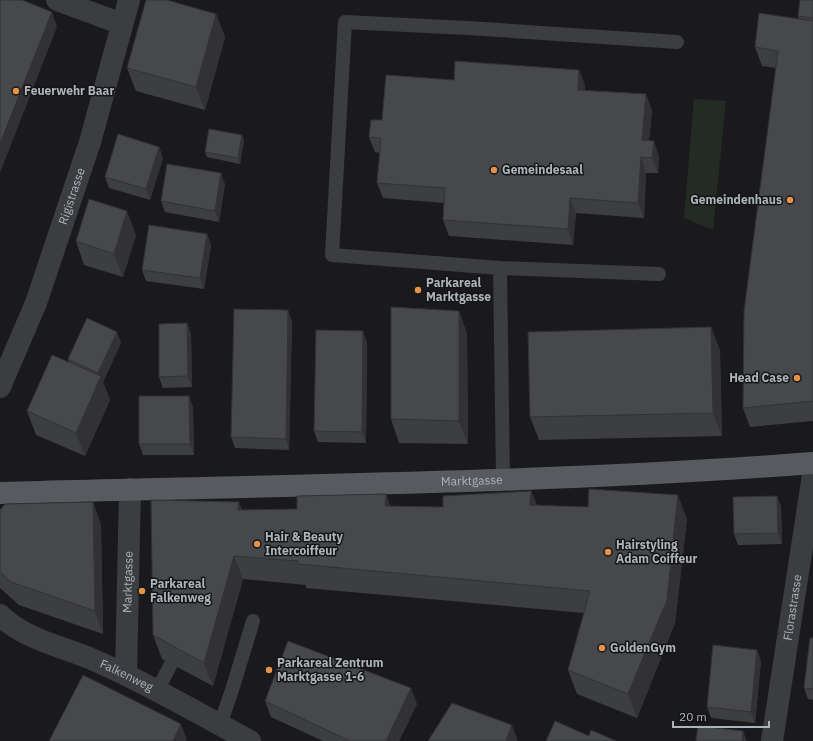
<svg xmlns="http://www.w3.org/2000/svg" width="813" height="741" viewBox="0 0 813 741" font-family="'IBM Plex Sans',sans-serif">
<rect width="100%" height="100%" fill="#1a1a1c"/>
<!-- green -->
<path fill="#242b24" d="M694 99 726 101 713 230 684 218Z"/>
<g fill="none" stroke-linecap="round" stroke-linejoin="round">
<!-- service -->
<path stroke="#3b3d40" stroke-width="14" d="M500 268 659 274
M503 480 500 268 332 255 345 22 468 28 677 42
M157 691 171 664
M220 725 232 690 253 621"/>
<!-- minor -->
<g stroke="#3b3d40" stroke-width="22">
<path d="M57 0 122 24"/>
<path id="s1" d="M0 615C25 640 65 647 96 661 149 684 199 714 250 741"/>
<path id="s2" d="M126 675 130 489"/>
<path id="s3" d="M772 741 813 475"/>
</g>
<!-- tertiary -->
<path stroke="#3b3d40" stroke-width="22" id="s4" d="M0 387 36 303 90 142 129 0"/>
<!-- primary -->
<path stroke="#575a5f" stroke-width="22" id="s5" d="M0 493C271 485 543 484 813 463"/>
</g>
<!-- wall -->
<path fill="#3d3e40" d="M813 0V421L750 427 743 408 776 68 762 66 755 47 799 19 798 16Z
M216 14 225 37 205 110 136 91 127 68Z
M579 70 585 85V90L652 110 649 140 659 156 658 173H646L644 218 576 213 573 245 449 236 443 220 444 203 383 198 377 183 380 153 375 152 369 137 382 120 454 80Z
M244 140 240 164 207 157 205 152Z
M159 147 163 158 150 200 109 188 105 177Z
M225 184 219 222 165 212 161 201Z
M207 234 211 245 204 289 146 281 142 270Z
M136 235 123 277 84 265 76 241Z
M459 311 467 334 468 444 399 443 391 419Z
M292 321 289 450 235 448 231 437Z
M187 323 191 334 192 387 163 388 159 377Z
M711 327 720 351 722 436 539 440 530 417Z
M117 332 121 343 103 382 110 400 85 456 36 435 27 411 69 362 68 359Z
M367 342 366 443 318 442 314 431Z
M193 407 194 455H143L139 444Z
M531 491 537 505 687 519 675 623 637 718 577 694 568 670 584 613 306 588V585L243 579 213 686 162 659 153 635 242 510 297 509 386 494 390 507H443Z
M777 496 781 507 782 544 738 545 734 534Z
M93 502 101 525 103 634 19 605 0 588V510Z
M813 638V700L808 699 804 688Z
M757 650 761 661 755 723 711 718 707 707Z
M265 701 417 704 399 741H323L271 717Z"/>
<!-- shaded-wall -->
<path fill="#323234" d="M52 12 57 27 0 173V144Z
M216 14 225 37 205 110 196 87Z
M579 70 585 85 584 105 578 90Z
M646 94 652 110 648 155 642 140Z
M242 135 244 140 240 164 238 158Z
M654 141 659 156 658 173 652 158Z
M159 147 163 158 150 200 146 189Z
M641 157 646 173 644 218 638 203Z
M221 173 225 184 219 222 215 211Z
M570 198 576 213 573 245 568 229Z
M127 211 136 235 123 277 114 254Z
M207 234 211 245 204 289 200 278Z
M288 310 292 321 289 450 286 439Z
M459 311 467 334 468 444 459 421Z
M187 323 191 334 192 387 188 376Z
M711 327 720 351 722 436 713 413Z
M363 331 367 342 366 443 362 432Z
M117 332 121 343 103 382 110 400 85 456 76 433 100 378 98 373Z
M189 396 193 407 194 455 190 444Z
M531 491 540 514 530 505Z
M386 494 394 517 385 506Z
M678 495 687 519 675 623 637 718 628 694Z
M777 496 781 507 782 544 778 533Z
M93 502 101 525 103 634 95 611Z
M239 502 248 525 238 510Z
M234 556 243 579 213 686 204 663Z
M757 650 761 661 755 723 751 712Z
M411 688 417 704 399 741H386Z
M181 724 187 740 186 741H173Z
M512 725 518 741H506Z
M743 731 747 741H742Z"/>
<!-- building -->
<path fill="#47484b" stroke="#323234" d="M0 0H22L52 12 0 144Z
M146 0H167L216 14 196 87 127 68Z
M800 0H813V18L798 16Z
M759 13 813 21V401L743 408 744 311 778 51 755 47Z
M455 61 579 70 578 90 646 94 642 140 654 141 652 158 641 157 638 203 570 198 568 229 443 220 445 188 377 183 381 138 369 137 371 120H382L386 75 454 80Z
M209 129 242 135 238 158 205 152Z
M118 134 159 147 146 189 105 177Z
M167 164 221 173 215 211 161 201Z
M89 199 127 211 114 254 76 241Z
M149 225 207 234 200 278 142 270Z
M391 307 459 311V421L391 419Z
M234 309 288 310 286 439 231 437Z
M87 318 117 332 98 373 68 359Z
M187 323 188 376 159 377V324Z
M711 327 713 413 530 417 528 332Z
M316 330 363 331 362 432 314 431Z
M52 355 101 376 76 433 27 411Z
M139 396H189L190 444H139Z
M589 489 678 495 667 600 628 694 568 670 590 591 298 564V561L234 556 204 663 153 635 151 500 239 502 238 510 297 509V496L386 494 385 506 443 507V496L531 491 530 505 588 507Z
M777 496 778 533 734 534 733 497Z
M93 502 95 611 11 582 0 572V510L5 504Z
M810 638H813V689L804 688Z
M288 641 411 688 386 741H350L265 701Z
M713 645 757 650 751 712 707 707Z
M83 675 181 724 173 741H49Z
M452 703 512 725 506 741H428Z
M555 721 589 736 591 730 616 741H546Z
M698 726 743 731 742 741H696Z"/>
<!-- markers -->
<g fill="#e3934a" stroke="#151517" stroke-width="1.5">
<circle cx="16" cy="91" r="4"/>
<circle cx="494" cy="170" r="4"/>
<circle cx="790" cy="200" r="4"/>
<circle cx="418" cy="290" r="4"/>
<circle cx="797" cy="378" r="4"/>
<circle cx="257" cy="544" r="4"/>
<circle cx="608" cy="552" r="4"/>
<circle cx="142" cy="591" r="4"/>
<circle cx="602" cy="648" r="4"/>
<circle cx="269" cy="670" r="4"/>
</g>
<g text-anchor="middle" stroke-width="3" stroke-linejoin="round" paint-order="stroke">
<!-- poi labels -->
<g font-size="12" font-weight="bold" fill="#adb4ba" stroke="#151517" text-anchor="start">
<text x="24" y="95">Feuerwehr Baar</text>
<text x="502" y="174">Gemeindesaal</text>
<text x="782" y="204" text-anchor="end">Gemeindenhaus</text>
<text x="426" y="287">Parkareal<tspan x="426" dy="14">Marktgasse</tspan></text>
<text x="789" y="382" text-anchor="end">Head Case</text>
<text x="265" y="541">Hair &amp; Beauty<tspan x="265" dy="14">Intercoiffeur</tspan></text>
<text x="616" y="549">Hairstyling<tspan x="616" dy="14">Adam Coiffeur</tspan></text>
<text x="150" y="588">Parkareal<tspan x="150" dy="14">Falkenweg</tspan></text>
<text x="610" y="652">GoldenGym</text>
<text x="277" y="667">Parkareal Zentrum<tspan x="277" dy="14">Marktgasse 1-6</tspan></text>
</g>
<!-- street labels -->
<g font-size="12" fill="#adb4ba" stroke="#151517">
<text dy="4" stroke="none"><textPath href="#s4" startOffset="204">Rigistrasse</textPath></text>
<text dy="4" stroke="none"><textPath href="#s5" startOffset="472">Marktgasse</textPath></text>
<text dy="4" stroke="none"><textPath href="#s2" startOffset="93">Marktgasse</textPath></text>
<text dy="4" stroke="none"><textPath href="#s3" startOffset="135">Florastrasse</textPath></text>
<text dy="4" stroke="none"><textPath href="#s1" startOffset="141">Falkenweg</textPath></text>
</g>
</g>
<!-- scale -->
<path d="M673 721v6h96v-6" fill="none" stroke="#adb4ba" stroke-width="2"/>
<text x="679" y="721" font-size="12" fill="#adb4ba" stroke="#151517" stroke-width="3" paint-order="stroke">20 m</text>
</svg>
